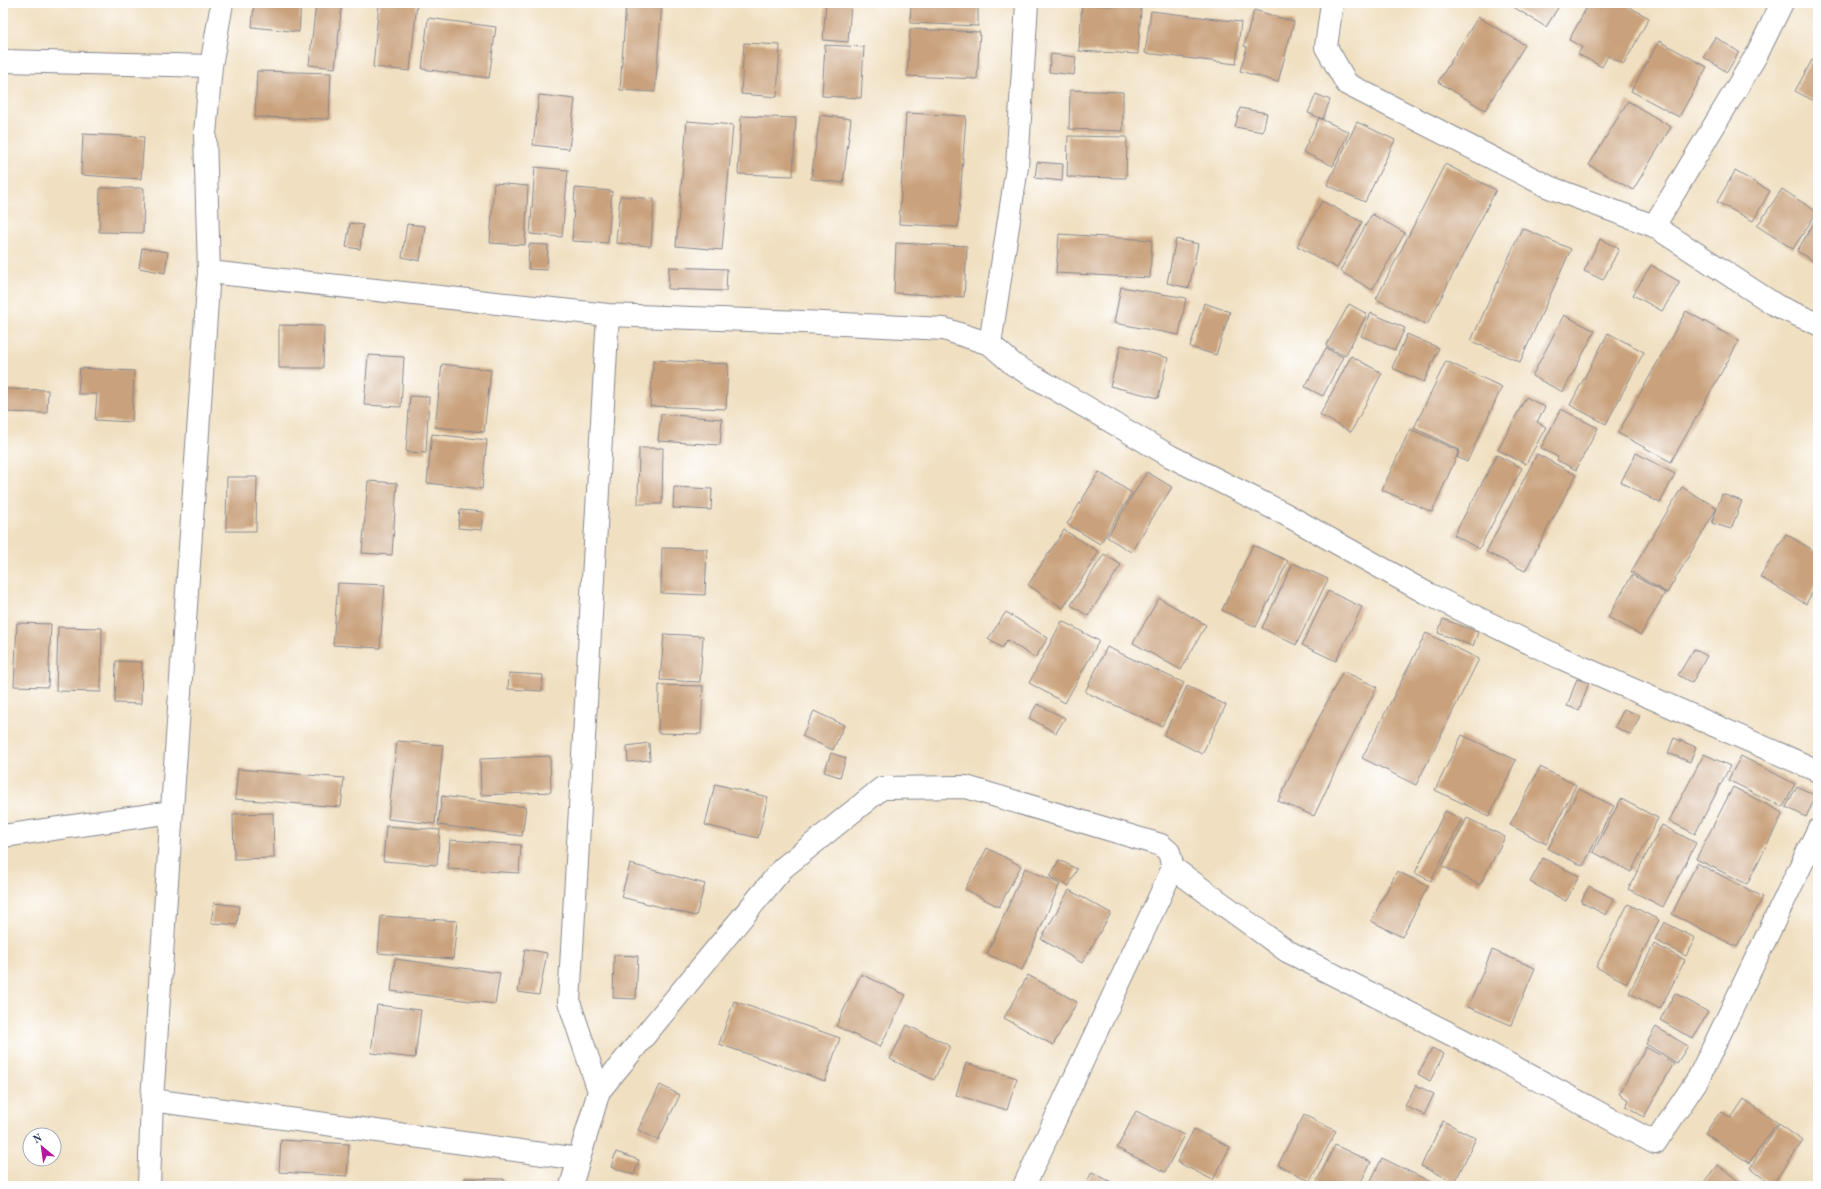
<svg xmlns="http://www.w3.org/2000/svg" width="1821" height="1189" viewBox="0 0 1821 1189" font-family="'Old Standard TT',serif">
<rect width="100%" height="100%" fill="#fff"/>
<filter id="ink" filterUnits="userSpaceOnUse"><feTurbulence type="fractalNoise" baseFrequency=".025" numOctaves="2"/><feDisplacementMap in="SourceGraphic" scale="8" xChannelSelector="R" yChannelSelector="G"/><feConvolveMatrix kernelMatrix="1 2 1 2 8 2 1 2 1" color-interpolation-filters="sRGB"/></filter>
<filter id="wash" filterUnits="userSpaceOnUse"><feTurbulence type="fractalNoise" baseFrequency=".012" numOctaves="4" result="noise"/><feDisplacementMap in="SourceGraphic" scale="16" xChannelSelector="R" yChannelSelector="G"/><feGaussianBlur stdDeviation="0.9" result="paint"/><feColorMatrix in="noise" values="0 0 0 0 0 0 0 0 0 0 0 0 0 0 0 0 0 1.4 0 .05"/><feComposite in="paint" operator="in"/></filter>
<g filter="url(#wash)">
<rect width="100%" height="100%" fill="#f0dfc0"/>
<g id="blocks">
<!-- building -->
<path fill="#c9a17c" d="M254 3H301L299 32 252 27Z
M316 3H342L335 68 309 65Z
M379 3H417L410 71 373 67Z
M626 3H662L655 92 620 90Z
M826 3H851L848 42 823 40Z
M911 3H978V26L910 23Z
M1507 3H1561L1546 27Z
M1589 3H1622L1649 18 1624 64 1608 56 1602 67 1578 54 1582 47 1569 40Z
M1082 4 1141 8 1138 54 1079 51Z
M1254 10 1294 22 1278 82 1240 71 1247 47 1244 46Z
M1151 11 1241 22 1236 64 1145 53Z
M1478 17 1525 45 1485 110 1438 82Z
M428 18 496 27 489 78 422 69Z
M910 29 980 32 977 79 907 76Z
M1715 37 1739 52 1727 72 1703 57Z
M1659 41 1707 67 1679 117 1631 91Z
M744 43 780 45 777 97 741 94Z
M825 45 864 47 861 98 822 96Z
M1051 54 1076 57 1074 75 1049 72Z
M1812 60 1818 63V103L1795 91Z
M257 71 331 73 329 119 255 117Z
M1070 90 1123 92V131L1069 129Z
M1316 94 1330 100 1323 119 1308 113Z
M539 95 575 99 569 149 533 145Z
M1628 101 1671 127 1633 190 1589 165Z
M1240 108 1267 113 1263 132 1235 127Z
M906 113 966 116 958 227 899 224Z
M820 115 851 119 843 183 811 179Z
M741 116 796 118 793 176 738 174Z
M1319 118 1349 132 1333 166 1303 152Z
M687 121 733 125 722 250 676 246Z
M1357 122 1395 140 1365 202 1327 185Z
M83 134 144 137 141 179 81 175Z
M1068 136 1127 137 1126 178 1067 177Z
M1037 162 1063 164 1062 181 1035 178Z
M1445 164 1496 190 1427 325 1376 299Z
M535 167 568 170 562 237 530 234Z
M1735 171 1770 191 1753 221 1717 202Z
M494 183 528 186 525 245 490 243Z
M100 188H144L143 233 99 232Z
M575 188 612 191 608 243 572 241Z
M1782 189 1817 212 1793 249 1757 226Z
M620 196 654 199 651 246 616 243Z
M1322 201 1362 222 1337 268 1297 246Z
M1372 214 1405 233 1372 290 1340 271Z
M1818 216V264L1797 251Z
M350 223 363 225 360 249 346 247Z
M407 224 425 226 420 261 402 257Z
M1522 228 1571 249 1520 362 1471 341Z
M1059 234 1152 240 1150 278 1056 273Z
M1176 239 1198 244 1189 288 1167 283Z
M1600 239 1619 249 1603 280 1584 271Z
M896 243 967 246 964 297 894 293Z
M529 244 548 245 547 270 528 269Z
M142 248 168 252 165 273 139 268Z
M1651 265 1680 282 1662 311 1633 295Z
M669 267 727 269 726 291 668 289Z
M1121 287 1186 298 1179 335 1114 323Z
M1204 303 1230 312 1216 355 1190 347Z
M1349 304 1367 314 1345 356 1326 346Z
M1686 311 1739 341 1671 462 1618 433Z
M1371 313 1405 328 1395 350 1361 336Z
M1564 315 1595 331 1563 392 1532 376Z
M279 325 324 326 323 368H279Z
M1608 333 1644 352 1606 424 1570 405Z
M1407 334 1439 348 1424 382 1392 368Z
M1121 345 1168 358 1158 398 1110 386Z
M1326 348 1343 357 1323 396 1305 387Z
M368 355 404 357 401 407 364 405Z
M1351 356 1382 373 1351 432 1320 415Z
M653 360 728 364 726 409 650 406Z
M1446 361 1502 387 1467 462 1457 457 1460 450 1414 428Z
M442 364 491 370 484 432 435 427Z
M80 368 134 371 132 422 95 420 97 394H78Z
M3 389 48 390 47 413 3 412Z
M410 396 429 397 426 453 406 452Z
M1526 397 1545 407 1537 422 1546 427 1526 464 1498 450Z
M1561 409 1598 428 1576 470 1557 460 1558 457 1541 448Z
M661 414 722 419 720 445 658 441Z
M1410 429 1459 451 1432 512 1382 490Z
M432 434 487 440 482 489 427 483Z
M639 448H663L662 504H638Z
M1636 453 1675 474 1660 503 1621 482Z
M1537 454 1576 475 1525 571 1486 552Z
M1497 455 1522 468 1479 549 1454 535Z
M1099 472 1132 493 1100 544 1067 524Z
M1147 472 1172 487 1131 552 1107 537Z
M227 477H257L256 531H226Z
M368 481 397 483 392 555 362 553Z
M674 487 712 489 711 510 673 508Z
M1682 487 1717 508 1667 593 1631 572Z
M1722 494 1742 501 1731 529 1712 523Z
M460 510 483 512 481 530 458 528Z
M1064 530 1099 552 1063 608 1028 585Z
M1786 534 1818 553V582L1806 604 1760 577Z
M1253 545 1288 561 1256 627 1222 610Z
M662 548 707 549 705 595 661 593Z
M1104 554 1121 565 1088 616 1071 605Z
M1293 563 1328 579 1296 645 1262 628Z
M1632 575 1665 593 1641 635 1608 617Z
M338 583 385 585 380 648 333 645Z
M1328 591 1362 607 1336 661 1302 645Z
M1159 598 1206 625 1181 670 1133 643Z
M1006 612 1048 638 1035 658 1007 640 1002 648 988 639Z
M1443 619 1478 632 1473 646 1438 633Z
M1062 621 1099 641 1065 703 1029 683Z
M17 623 51 624 48 687 14 686Z
M58 627 102 628 101 692 56 691Z
M1426 633 1479 659 1416 785 1362 758Z
M664 634 703 636 700 682 660 680Z
M1107 647 1184 683 1162 726 1085 692Z
M1694 649 1707 656 1692 683 1678 675Z
M116 661 142 662 141 704 115 703Z
M1343 671 1377 687 1344 752 1314 816 1278 801 1309 737Z
M509 673 543 675 542 691 508 689Z
M1577 679 1589 683 1579 710 1567 706Z
M659 685 703 686 701 734 658 733Z
M1187 686 1226 705 1202 754 1164 735Z
M1037 704 1065 718 1056 733 1029 718Z
M1624 709 1640 716 1631 735 1615 727Z
M814 711 844 725 833 750 802 736Z
M1462 735 1516 760 1489 816 1435 790Z
M1674 738 1696 747 1690 762 1668 753Z
M397 741 443 745 435 824 388 819Z
M649 743 650 760 628 762 627 746Z
M831 753 846 758 840 777 824 772Z
M1704 754 1730 766 1695 834 1669 821Z
M550 756 551 792 481 795 480 759Z
M1741 756 1795 784 1783 807 1728 780Z
M1540 767 1576 785 1546 844 1510 825Z
M238 769 344 778 341 807 235 799Z
M715 784 768 797 758 838 705 825Z
M1797 786 1816 796 1806 817 1786 807Z
M1733 787 1783 813 1747 884 1696 859Z
M1579 789 1614 806 1583 866 1548 849Z
M442 796 526 807 522 836 438 825Z
M1621 799 1658 818 1631 872 1593 852Z
M1445 811 1462 819 1431 881 1415 873Z
M273 813 274 858 234 859 233 814Z
M1467 818 1505 837 1480 885 1442 866Z
M1662 825 1696 843 1663 907 1628 889Z
M386 826 440 830 437 865 383 861Z
M450 840 521 845 519 873 448 869Z
M987 848 1021 866 999 907 965 889Z
M1543 858 1579 876 1566 901 1530 882Z
M1059 860 1077 869 1069 886 1050 877Z
M1697 863 1763 897 1737 947 1672 914Z
M630 864 705 884 696 916 621 897Z
M1025 868 1060 884 1022 970 987 954Z
M1397 871 1428 886 1402 937 1371 921Z
M1589 886 1614 899 1606 915 1581 902Z
M1069 890 1111 913 1082 963 1041 939Z
M214 903 239 906 237 925 211 923Z
M1628 904 1659 920 1627 983 1596 967Z
M381 916 457 921 453 959 378 953Z
M1664 922 1695 938 1686 956 1655 940Z
M1654 944 1685 960 1660 1009 1629 993Z
M525 949 547 953 539 995 518 992Z
M1492 950 1535 968 1511 1025 1468 1007Z
M614 955 638 956 636 999 613 998Z
M395 959 500 973 495 1004 391 991Z
M861 974 906 995 880 1047 836 1026Z
M1028 975 1077 1002 1053 1045 1004 1018Z
M1675 993 1708 1012 1693 1039 1660 1020Z
M734 1001 840 1038 825 1081 719 1044Z
M377 1005 421 1010 415 1058 371 1053Z
M907 1025 950 1046 934 1080 890 1059Z
M1656 1027 1688 1046 1677 1063 1646 1044Z
M1646 1047 1674 1063 1644 1117 1626 1106 1629 1100 1619 1094Z
M1432 1048 1444 1054 1430 1081 1418 1074Z
M966 1063 1017 1078 1007 1110 956 1095Z
M660 1085 680 1095 658 1140 638 1130Z
M1416 1085 1434 1094 1424 1115 1405 1106Z
M1744 1099 1778 1123 1749 1163 1705 1133 1721 1111 1731 1118Z
M1136 1111 1184 1135 1165 1172 1117 1148Z
M1304 1115 1336 1131 1310 1181 1278 1165Z
M1443 1121 1476 1138 1455 1182 1421 1166Z
M1779 1124 1803 1141 1772 1185 1750 1168Z
M1194 1129 1230 1147 1213 1180 1177 1162Z
M281 1140 349 1144 347 1176 279 1172Z
M1335 1145 1371 1162 1359 1186 1315 1185Z
M616 1152 639 1160 634 1175 611 1167Z
M1382 1158 1439 1186H1368Z
M1718 1165 1745 1186H1702Z
M1092 1172 1119 1186H1085Z
M465 1178 504 1179V1186H464Z
M363 1184 382 1185V1186H363Z"/>
</g>
</g>
<g filter="url(#ink)">
<use href="#blocks" fill-opacity="0" stroke="#86878f" stroke-width="1"/>
<g fill="none" stroke-linecap="round" stroke-linejoin="round">
<defs>
<path id="minor" d="M1332 3 1326 47 1347 84 1549 187 1654 226 1777 306 1818 324
M3 61 211 66
M1654 226 1757 54 1782 3
M209 272 608 315 803 322 944 329 990 344 1014 365 1170 456 1285 514 1428 594 1561 658 1818 771
M990 344 1017 167 1027 3
M3 836 172 812
M1173 868 1287 951 1488 1053 1655 1143 1698 1079 1818 830
M599 1091 783 868 882 788 966 787 1161 845 1169 852 1173 868 1024 1186
M152 1100 579 1159
M149 1186 152 1100 209 272 205 134 211 66 222 3
M571 1186 599 1091 569 1002 608 315"/>
</defs>
<!-- minor casing -->
<use href="#minor" stroke="#86878f" stroke-width="24"/>
<!-- minor -->
<use href="#minor" stroke="#fff" stroke-width="22"/>
</g>
</g>
<!-- margin -->
<rect width="1821" height="1189" fill="none" stroke="#fff" stroke-width="16"/>
<!-- north arrow -->
<g transform="translate(42 1147) rotate(331)"><circle r="19" fill="#ffffff" stroke="#a4acbf"/>
<path d="M0-3L7 15L0 10L-7 15Z" fill="#b5179e"/>
<text y="-6" font-size="11" font-weight="bold" text-anchor="middle" fill="#1b2f5e">N</text>
</g>
</svg>
